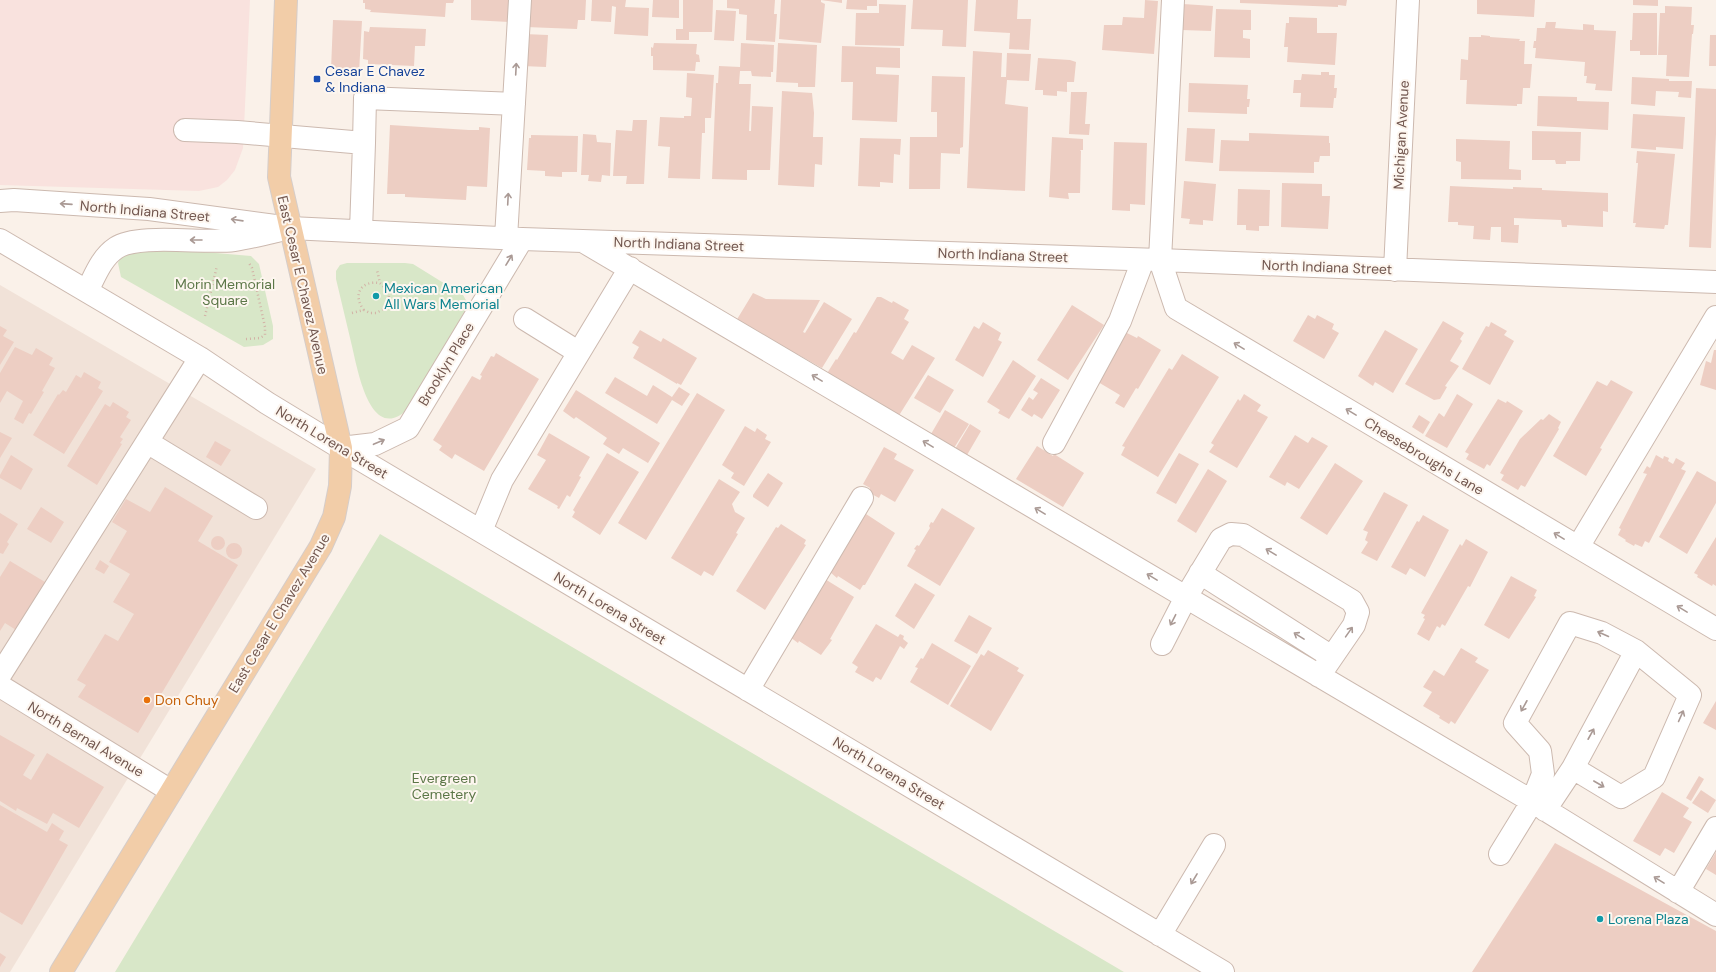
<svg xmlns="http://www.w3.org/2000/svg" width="1716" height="972" viewBox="0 0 1716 972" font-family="'DM Sans',sans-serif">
<rect width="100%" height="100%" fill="#faf1e9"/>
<!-- residential -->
<path fill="#f1e2d8" d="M0 285 316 469 10 972H0Z"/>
<!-- commercial -->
<path fill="#f9e2de" d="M0 0H250L243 148 235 170 227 180 218 187 199 191 0 185Z"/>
<!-- green -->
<path fill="#d8e7c8" d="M134 246 251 256 259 264 273 326V339L263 345 244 347 121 277 118 263 125 250Z
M347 263H405L413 264 463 295 467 302 466 309 408 409C369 446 357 365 351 342 346 321 341 300 336 279V271L340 265Z
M380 534 1124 972H115Z"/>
<!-- building -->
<path fill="#edcec3" d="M363 0H454L453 3H446L445 17 370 12 371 10 365 9V3H363Z
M471 0H510L509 22 471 20Z
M528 0H586L585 20H578L577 29 526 27Z
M592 0H626L625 7 649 8 648 36 614 34 616 7 612 6 611 22 591 21Z
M653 0H679V18L652 17Z
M683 0H713L712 32H689V40H676V29H683Z
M727 0H775L774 14H777L775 42 746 40 747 15 739 14V9L727 8Z
M781 0H821V2L825 4 821 43 779 39Z
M821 0H842V3Z
M847 0H877V6H867V10L846 9Z
M913 0H968L966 47 942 46 943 30 911 29Z
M976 0H1018L1017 19H1031L1029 50 1009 49 1010 33 974 31Z
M1145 0 1158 1 1154 54 1102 50 1104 25H1122L1123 17 1144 18Z
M1240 0H1347L1346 6 1338 5V7L1240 3Z
M1477 0H1535L1534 17 1477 14Z
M1633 0H1658V6L1633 5Z
M879 4 906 5 904 46 855 45 856 13H879Z
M1183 4 1213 6 1211 31 1182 30Z
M1665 6 1692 7 1691 25H1694L1693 34H1692L1689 77 1666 76 1667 55H1658L1660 13H1665Z
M1216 9 1251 10V30H1243V38L1250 39V58L1214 57Z
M716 10 736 11 734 41 714 40Z
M1633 13H1657V55H1640V51H1630V40H1632Z
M1289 17 1317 18V33H1337L1335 65 1287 62 1288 47H1284L1286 23H1289Z
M333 20 362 21 359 72 331 70Z
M1546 22H1556L1555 28 1583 30V24L1594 25V30L1616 31 1612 91 1595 90 1596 84 1586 83 1587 76H1584L1585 62 1535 58 1536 48H1533L1534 41H1536L1537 28H1545Z
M370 27 426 29 425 46H415L414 66 368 64V60L363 59 364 31 369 32Z
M524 34 548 35 546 67 522 66Z
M1481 35 1490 36V37L1520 39 1519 41H1525L1524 64H1532L1530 88H1523L1522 104H1517V106L1466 104 1467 80H1460L1461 59 1468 60 1469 37H1481Z
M1710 35H1716V66H1709Z
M654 43 697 44 696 54 699 55 700 62H696L695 71 653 70V56H651V47L653 48Z
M741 43 774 45 773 72H771V77L752 76 751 71H740L739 84H751L749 131H751L752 106 773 107 770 170H747V180L712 179 716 83H718L719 66 740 67Z
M778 43 817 45 815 87H798V83L776 82Z
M842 46 900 48V68L876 67V74L899 75 897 122 852 120 853 82H841Z
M973 51 1002 53 1001 77H1006L1007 53 1031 54 1029 81 1007 80 1005 104 1028 107 1025 191 967 188Z
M1038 58 1070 60 1076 62 1074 82H1067V92L1057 91V96L1043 95V90H1035Z
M1321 72H1329V75H1335L1334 88H1337L1336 98H1334L1333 108 1300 107 1301 93H1293L1294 80H1301L1302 74 1321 75Z
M687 73 714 75 711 118H705V133H702L700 179 668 178 670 147 658 146 660 117 684 118V116H691L692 98 686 97Z
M932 76 965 77 963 147 960 148V154L941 153 940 189H909L910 137H937V112H931Z
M1632 77 1669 79V81H1692L1691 98 1678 97 1679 92 1656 91 1655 106 1631 104Z
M1189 83 1248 85 1247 99H1250L1249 107H1247V114L1188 112Z
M1696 88 1716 89V134L1711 248 1689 247Z
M782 91 812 93 814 113 813 137H823L822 165 815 164 814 187 778 185Z
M1071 92H1087L1085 124H1090L1089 135 1069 134Z
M1538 96 1577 97V101L1609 102 1608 130 1537 126Z
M1633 114 1685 117 1683 149 1656 147V150L1631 148Z
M633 120H647L644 184H626L627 176H613L616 130 632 131Z
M390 125 469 130H479V127L490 128 487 187 467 186 466 200 405 197V194H387Z
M1187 128 1215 129 1213 163 1185 161Z
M1532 131 1581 132 1580 161H1566V164H1556L1555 160H1532Z
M1249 133 1329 136V143H1330V156H1320L1319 162H1314V173L1219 171 1221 140 1249 141Z
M583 134 596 135 597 142 611 143 610 176 602 175 601 182 588 181 589 175H581Z
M531 135 578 136 577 172H562V177L545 176V171L527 170 529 138H531Z
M1052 137 1083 139V150H1080L1081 151 1080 193H1068L1069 199 1049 197Z
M860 138 901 139 900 155 894 154 893 183 880 182V187L858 186Z
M1456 139 1510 141 1509 169 1521 170V180L1461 179V162L1456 161Z
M1114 142 1147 143 1145 205 1130 204V211L1112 210Z
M1637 151 1675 154 1668 225H1665L1664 229 1635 227 1636 223H1633L1638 163H1636Z
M1184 181 1216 184 1213 221 1203 220V225L1189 224 1190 219 1181 218Z
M1282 183 1322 184V196H1330L1328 229 1281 227Z
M1450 186 1513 189V187L1542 188V190L1608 193V212L1603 211V227L1567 225V227H1562L1561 220 1514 218V225H1519L1518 243 1501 242V227H1491L1490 240 1473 239 1474 226 1458 225V222H1448Z
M1238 189 1270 190 1269 226H1259V231L1246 230V225H1237Z
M753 293 766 299 820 300 803 332 805 333 824 302 852 319 822 368 797 354 794 357 787 349 756 330 754 333 736 321Z
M877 297H881L892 303 893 301 909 310 904 319 909 322 891 353 903 360 912 345 935 358 898 417 826 375 836 359 837 360 854 332 856 333Z
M1072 305 1104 325 1068 380 1037 360Z
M1308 315 1315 319 1317 315 1334 324 1332 329 1339 333 1324 359 1293 341Z
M1443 321 1464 333 1460 339 1462 341 1450 361 1459 366 1445 386 1447 387 1440 399 1434 400 1405 384Z
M983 322 1001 333 998 340 1002 342 983 377 955 360 974 326 979 329Z
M1491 322 1507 331 1504 335 1514 341 1490 385 1462 369 1486 326 1489 327Z
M0 326 7 330 3 336 14 342 0 365Z
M640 330 661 342 663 338 697 358 681 385 677 383V384L633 358 639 347 632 343Z
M1385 330 1418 349 1393 393 1375 382 1373 386 1358 376Z
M1123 331 1137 338 1138 336 1161 350 1138 389 1136 388 1124 408 1115 403 1120 395 1098 382Z
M15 347 32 355 36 348 53 358 49 365 55 368 42 391 44 392 31 414 29 413 23 424 14 419 23 401 7 391 0 403V373Z
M1714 350H1716V390L1700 385 1706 361 1711 363Z
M496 353 539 379 484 471 455 454 452 459 439 450 442 446 433 440 472 376 480 380 482 376 480 375 491 356 494 357Z
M1182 354 1219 377 1158 477 1121 455 1125 447 1122 446 1169 368 1172 370Z
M1013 360 1036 376 1009 419 998 413 1000 410 987 402Z
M84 372 101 382 98 388 103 391 64 454 33 435 58 394 59 395 63 390 66 392 76 375 81 378Z
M928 375 954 390 940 413 914 398Z
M615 377 647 396 653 385 672 397 679 387 690 394 682 406 672 400 657 424 605 393Z
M1041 378 1060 390 1042 419 1034 414 1032 417 1021 410 1029 397 1033 400 1038 393 1033 390Z
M1611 380 1633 392 1600 448 1602 449 1586 476 1553 456 1597 381 1607 386Z
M576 390 660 443 648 463 623 448 619 454 603 444 607 438 576 417 574 419 563 411Z
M697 393 725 410 646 540 618 523Z
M1244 394 1261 405 1257 411 1268 417 1237 468 1209 452 1214 445 1211 443 1238 399 1240 401Z
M1457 394 1473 404 1447 448 1425 436 1439 413 1444 417Z
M1498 399 1506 403 1507 401 1523 411 1490 466 1487 464 1484 469 1466 459 1469 454 1465 452Z
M113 402 129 412 126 417 131 420 120 437 123 439 120 443 122 444 97 485 67 466 105 404 110 407Z
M945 410 969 424 954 448 931 434Z
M1549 414 1561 422 1558 428 1559 429 1525 487 1521 485 1518 490 1501 480 1504 475 1500 473 1520 439 1541 419 1543 420Z
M1419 415 1430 422 1423 434 1412 427Z
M970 424 981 431 967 455 955 449Z
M745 426 755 432 757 428 767 435 765 439 771 442 744 486 731 478 734 473 722 465Z
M0 432 12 438 0 458Z
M549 433 590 457 579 476 581 477 570 497 567 495 559 509 557 508 558 506 528 489 546 460 537 455Z
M1295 435 1308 443 1312 437 1328 446 1299 489 1287 482 1285 486 1269 477Z
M215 441 231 450 221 466 206 457Z
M1037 446 1053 456 1054 454 1084 473 1063 507 1016 479Z
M884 447 897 454 894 459 914 470 895 502 881 494 879 498 868 492 870 488 863 484Z
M607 453 639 472 600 535 572 517 575 512 573 510Z
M1179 453 1199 464 1176 504 1156 493Z
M11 455 33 469 21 490 0 478V475Z
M1656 455 1663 459 1664 456 1669 458 1668 461 1673 464 1676 458 1685 463 1681 469 1686 471 1649 543 1645 541 1642 547 1635 544 1634 546 1625 541 1626 540 1618 535 1621 529 1619 528 1647 474 1643 473 1647 466 1650 468Z
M1335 463 1363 481 1327 535 1300 518Z
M1208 469 1227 481 1196 533 1177 521Z
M1697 471 1716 482V503L1687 554 1659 537Z
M768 473 783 483 768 507 753 497V495Z
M719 479 740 492 732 504 735 512 745 518 736 533 738 534 713 576 704 571 701 576 671 558Z
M165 487 213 516 198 541 238 565 138 733 78 697 86 685 77 680 105 634 118 641 134 614 113 602 130 574 109 562 127 531 112 522 126 499 150 512Z
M1384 492 1408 505 1377 561 1361 553 1368 542 1365 540 1368 532 1363 530Z
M41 507 64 522 51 543 27 529Z
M942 508 975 528 940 586 907 566 916 550 914 549 917 545 919 546 930 528 929 526 931 522 933 523Z
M858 511 865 515 866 514 895 533 865 585H863L860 590 838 576 837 578 830 572 848 544 843 541Z
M0 513 18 524 7 542 9 544 3 554 0 553Z
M1423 515 1449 530 1425 577 1410 568 1406 575 1391 567 1417 521 1419 522Z
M781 524 806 540 804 544 806 545 765 610 736 591 776 527 778 528Z
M211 543a7 7 0 1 1 14 0a7 7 0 1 1-14 0Z
M1716 537V586L1713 584 1712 586 1697 577 1698 575 1694 573Z
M1466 539 1488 552 1470 587 1468 586 1445 626 1442 624 1440 628 1437 626 1429 641 1417 634 1425 619 1423 618 1425 615 1421 613 1460 544 1462 546Z
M226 551a8 8 0 1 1 16 0a8 8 0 1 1-16 0Z
M100 560 109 566 104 574 95 569Z
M10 561 45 582 16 630 5 623 0 631V577Z
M820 576 854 597 830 639 832 640 821 655 799 641 798 643 790 637Z
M1511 576 1537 590 1534 596 1536 597 1509 639 1484 625Z
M915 583 935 595 914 629 895 616Z
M969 615 992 628 977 654 954 641Z
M876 624 898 637 900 634 904 636 903 639 908 643 904 649 900 646 881 680 876 677 873 682 855 672 858 667 852 663Z
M932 643 971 666 948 705 910 682 918 668 915 667 921 658 923 659Z
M1461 648 1478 658 1475 662 1489 670 1455 724 1451 721 1449 724 1439 718 1440 716 1423 706 1432 692 1423 687 1434 670 1444 676Z
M988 650 1019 668 1017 671 1024 675 991 731 950 706 981 654 984 656Z
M1716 701V730L1703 723Z
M0 735 35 755 23 775 31 780 47 753 104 787 79 828 53 813 47 824 17 808 16 811 0 801Z
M1699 776 1704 779 1691 801 1686 798Z
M1701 790 1716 800 1708 813 1692 803Z
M1662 792 1689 808 1683 817 1692 822 1674 853 1665 848 1660 856 1633 841Z
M0 805 47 832 52 823 64 831 59 840 68 845 22 925 0 912Z
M1555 843 1716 931V972H1472Z
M1716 852V875L1706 869Z
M0 953 6 957 0 967Z"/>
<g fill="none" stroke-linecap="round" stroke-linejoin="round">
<defs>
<path id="minor" d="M1173 0 1160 260 1176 308 1716 629
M185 130 237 132 364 143 361 231
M364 143 365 98 514 104
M0 201 14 200 149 209 290 228 332 230 522 239 1160 260 1716 282
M506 238 520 0
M0 240 200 358 267 403 341 448 1223 972
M586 243 1528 799 1716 915
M1395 270 1408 0
M87 291C95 276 101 258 116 248 138 233 205 244 234 240 249 238 263 234 277 231
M525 319 578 352
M147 442 256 508
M1054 443 1120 321 1143 260
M341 448 375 444 408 428 522 239
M481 531 502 480 630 268
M1578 547 1716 317
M1200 573 1332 657
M1162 644 1186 597 1221 539 1231 534 1243 535 1352 601 1358 612 1354 625 1319 676
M0 675 200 358
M0 686 171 791
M748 690 862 498
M1573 768 1636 651
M1500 854 1532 802 1543 774 1540 751 1515 723 1570 623 1602 633 1636 651 1690 695 1654 777 1621 797 1573 768 1545 810
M1678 892 1716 828
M1160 935 1214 845"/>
<path id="major" d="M61 972 321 546 334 517 340 486 341 448 279 177 286 0"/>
</defs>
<!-- minor casing -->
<use href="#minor" stroke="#ccb9af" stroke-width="24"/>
<!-- major casing -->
<use href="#major" stroke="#d5cdca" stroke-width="24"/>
<!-- path -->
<path stroke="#d2b2a6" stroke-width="2.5" stroke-dasharray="1 3" stroke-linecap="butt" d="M364 310C352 295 361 280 380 283
M352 313 364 310 370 313H376L386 308 388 304 389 295 387 290 380 283 377 270
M205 316 217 266
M246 339 260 338 265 335V327L252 268 249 263"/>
<!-- minor -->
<use href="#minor" stroke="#fff" stroke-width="22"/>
<!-- major -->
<use href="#major" stroke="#f2cda8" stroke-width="22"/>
</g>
<!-- one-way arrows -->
<defs><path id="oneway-shaft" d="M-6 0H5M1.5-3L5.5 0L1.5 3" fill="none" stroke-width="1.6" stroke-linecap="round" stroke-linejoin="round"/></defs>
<g stroke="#aa9a95">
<use href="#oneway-shaft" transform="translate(516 69) rotate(-87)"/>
<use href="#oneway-shaft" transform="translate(508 199) rotate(-87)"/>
<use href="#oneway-shaft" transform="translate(66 204) rotate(-176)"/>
<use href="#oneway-shaft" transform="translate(237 220) rotate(-172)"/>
<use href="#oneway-shaft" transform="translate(196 240) rotate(180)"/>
<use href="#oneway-shaft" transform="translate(509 260) rotate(-59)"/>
<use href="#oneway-shaft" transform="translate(1239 346) rotate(-149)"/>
<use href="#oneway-shaft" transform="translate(817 378) rotate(-149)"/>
<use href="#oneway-shaft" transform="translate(1351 412) rotate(-149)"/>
<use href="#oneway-shaft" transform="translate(379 442) rotate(-23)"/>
<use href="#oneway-shaft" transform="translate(928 444) rotate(-149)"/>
<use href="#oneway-shaft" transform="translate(1040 511) rotate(-149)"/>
<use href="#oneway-shaft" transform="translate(1559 536) rotate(-149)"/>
<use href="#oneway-shaft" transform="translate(1271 552) rotate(-149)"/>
<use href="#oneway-shaft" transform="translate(1152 577) rotate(-149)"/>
<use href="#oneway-shaft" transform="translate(1682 609) rotate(-149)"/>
<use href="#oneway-shaft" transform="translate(1173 620) rotate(117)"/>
<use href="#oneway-shaft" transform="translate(1349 632) rotate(-55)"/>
<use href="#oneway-shaft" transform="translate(1603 634) rotate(-156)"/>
<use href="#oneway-shaft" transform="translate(1299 636) rotate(-148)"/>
<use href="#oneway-shaft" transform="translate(1524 706) rotate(119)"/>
<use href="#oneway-shaft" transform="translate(1681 716) rotate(-66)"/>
<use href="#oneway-shaft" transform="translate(1591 734) rotate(-61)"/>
<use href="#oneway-shaft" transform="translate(1599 784) rotate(30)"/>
<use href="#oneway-shaft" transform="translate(1194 879) rotate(121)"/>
<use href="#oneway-shaft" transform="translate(1659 880) rotate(-148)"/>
</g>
<!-- markers -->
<rect fill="#1a4fb4" stroke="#fdf6ef" stroke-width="1.5" x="313" y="75" width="8" height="8" rx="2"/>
<g fill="#0f9aa8" stroke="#fdf6ef" stroke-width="1.5">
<circle cx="376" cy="296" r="4"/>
<circle cx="1600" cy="919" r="4"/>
</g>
<circle fill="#e8710a" stroke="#fdf6ef" stroke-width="1.5" cx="147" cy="700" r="4"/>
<g text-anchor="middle" stroke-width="4" stroke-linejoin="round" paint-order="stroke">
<!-- transit labels -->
<g font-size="14" fill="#164399" stroke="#fdf6ef" text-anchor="start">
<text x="325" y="76">Cesar E Chavez<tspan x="325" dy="16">&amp; Indiana</tspan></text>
</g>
<!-- street labels -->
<g font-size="14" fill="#72574f" stroke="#fdf6ef">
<text transform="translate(1401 135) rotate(-87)" y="5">Michigan Avenue</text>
<text transform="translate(145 211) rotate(5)" y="5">North Indiana Street</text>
<text transform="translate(679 244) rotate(2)" y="5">North Indiana Street</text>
<text transform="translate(1003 255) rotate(2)" y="5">North Indiana Street</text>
<text transform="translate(1327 267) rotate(2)" y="5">North Indiana Street</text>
<text transform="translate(303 285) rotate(77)" y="5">East Cesar E Chavez Avenue</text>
<text transform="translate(446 364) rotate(-59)" y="5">Brooklyn Place</text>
<text transform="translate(332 442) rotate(31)" y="5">North Lorena Street</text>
<text transform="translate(1424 456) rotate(31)" y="5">Cheesebroughs Lane</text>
<text transform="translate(610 608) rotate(31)" y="5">North Lorena Street</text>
<text transform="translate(279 613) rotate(-59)" y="5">East Cesar E Chavez Avenue</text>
<text transform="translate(86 739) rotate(31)" y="5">North Bernal Avenue</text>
<text transform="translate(889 773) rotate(31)" y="5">North Lorena Street</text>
</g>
<!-- park labels -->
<g font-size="14" fill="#5c7748" stroke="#fdf6ef">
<text x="225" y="289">Morin Memorial<tspan x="225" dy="16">Square</tspan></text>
<text x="444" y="783">Evergreen<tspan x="444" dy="16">Cemetery</tspan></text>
</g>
<!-- culture labels -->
<g font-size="14" fill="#0d838f" stroke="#fdf6ef" text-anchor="start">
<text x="384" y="293">Mexican American<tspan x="384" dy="16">All Wars Memorial</tspan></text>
<text x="1608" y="924">Lorena Plaza</text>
</g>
<!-- food labels -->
<g font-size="14" fill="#c56008" stroke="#fdf6ef" text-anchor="start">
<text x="155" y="705">Don Chuy</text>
</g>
</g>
</svg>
